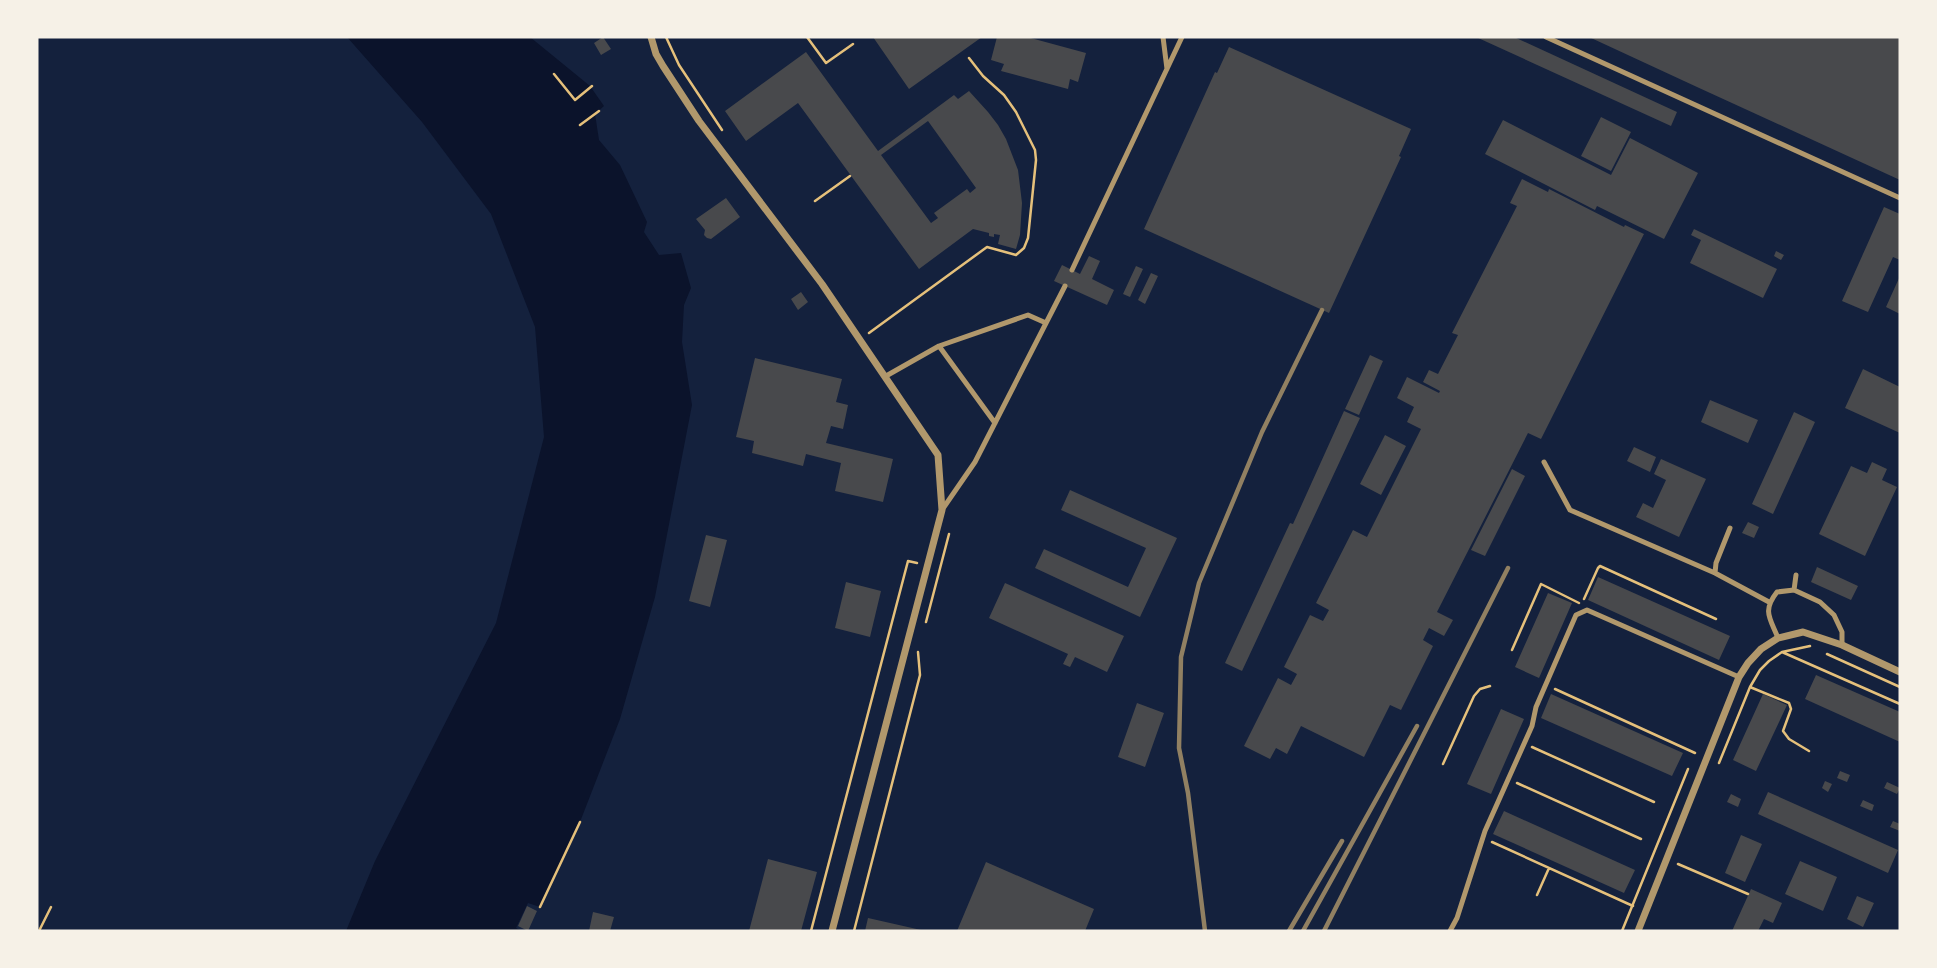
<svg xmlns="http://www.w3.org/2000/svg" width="1937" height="968" viewBox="0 0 1937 968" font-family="Roboto,sans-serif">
<rect width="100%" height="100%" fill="#14213d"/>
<!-- water -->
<path fill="#0b132b" d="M347 37H530L590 86 604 106 595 114 599 140 620 165 647 222 644 232 659 255 681 253 691 288 684 305 682 342 692 405 655 597 620 719 580 822 540 907 528 903 516 928 522 931H346L375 861 496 623 544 437 535 327 491 214 422 122Z"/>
<!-- building -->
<path fill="#48494c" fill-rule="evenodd" d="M603 37 611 49 601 55 594 43Z
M873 37H982L909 89Z
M997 37H1027L1086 53 1078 82 1070 79 1068 89 1001 71 1004 64 991 60Z
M1476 37H1514L1677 112 1671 126Z
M1589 37H1900V180L1697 87Z
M1229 47 1411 129 1399 156 1401 157 1329 313 1144 229 1215 72 1217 73Z
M806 52 878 151 954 95 958 99 969 91 988 112 998 125 1006 139 1018 170 1022 203 1020 235 1016 249 998 244 1000 235 994 234V237L989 236V233L973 229 919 269 798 103 746 141 725 111ZM928 121 976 188 970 193 967 189 934 213 938 218 931 223 881 155Z
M1601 117 1631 132 1611 171 1581 156Z
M1503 120 1611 175 1630 138 1698 173 1664 239 1597 206 1595 210 1485 154Z
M1522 179 1548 192 1549 189 1624 227 1625 225 1644 234 1541 439 1528 433 1437 612 1453 620 1444 636 1429 628 1423 640 1433 646 1401 710 1390 705 1364 757 1301 726 1287 754 1276 748 1270 759 1244 746 1278 678 1291 685 1297 674 1284 667 1310 615 1323 621 1329 610 1316 603 1353 530 1367 537 1421 429 1407 422 1414 407 1397 398 1407 377 1439 393 1440 391 1423 382 1429 370 1438 374 1458 335 1452 333 1517 206 1510 203Z
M726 198 740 217 711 239 707 238 704 235 705 230 696 219Z
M1884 207 1900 214V260L1893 257 1868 312 1842 301Z
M1694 229 1777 269 1763 298 1690 263 1701 240 1691 235Z
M1776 251 1784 255 1781 260 1774 256Z
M1089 256 1100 261 1092 279 1114 290 1107 305 1054 281 1062 265 1080 274Z
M1136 266 1143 269 1130 297 1123 294Z
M1151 273 1158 276 1145 304 1138 300Z
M1900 276V314L1886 307Z
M801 292 808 302 798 310 791 299Z
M1370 355 1383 361 1359 415 1345 409Z
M755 358 842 379 836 402 848 405 843 429 831 426 826 443 893 459 883 502 835 491 841 463 806 454 803 466 752 453 754 441 736 437Z
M1863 369 1900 387V433L1845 408Z
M1710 400 1758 420 1748 443 1701 422Z
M1344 411 1360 418 1242 671 1225 663 1290 523 1293 524Z
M1794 412 1815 422 1773 514 1752 504Z
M1385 435 1406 446 1381 495 1360 484Z
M1634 447 1656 457 1650 472 1627 461Z
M1661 459 1706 479 1679 537 1636 517 1643 503 1653 508 1666 480 1654 474Z
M1872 462 1887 469 1882 480 1897 487 1865 556 1819 534 1851 466 1867 473Z
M1512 469 1525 476 1485 556 1471 550Z
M1070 490 1177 538 1140 617 1035 568 1044 549 1128 587 1146 548 1061 510Z
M1748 522 1759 527 1754 538 1742 533Z
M706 535 727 540 710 607 689 601Z
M1817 567 1858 586 1851 600 1811 582Z
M1598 577 1730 636 1719 660 1588 600Z
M846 582 881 591 870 637 835 628Z
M1005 583 1124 636 1107 672 1075 657 1070 667 1063 664 1068 654 989 618Z
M1548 593 1572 603 1539 678 1515 667Z
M1816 675 1900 712V742L1805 699Z
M1551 694 1683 753 1672 776 1541 718Z
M1763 694 1787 705 1756 771 1733 760Z
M1137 703 1164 713 1145 767 1118 757Z
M1501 709 1524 719 1491 794 1467 784Z
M1840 771 1850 775 1847 782 1837 778Z
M1825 781 1832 784 1828 792 1822 788Z
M1887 782 1900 788 1897 794 1884 788Z
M1768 792 1898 850 1888 873 1758 814Z
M1731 794 1741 799 1738 807 1727 802Z
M1863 800 1874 805 1872 811 1860 806Z
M1504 811 1635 870 1624 893 1493 834Z
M1893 821 1900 824V831L1890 827Z
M1741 835 1762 844 1745 882 1725 873Z
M768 859 817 872 801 931H749Z
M1800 861 1837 877 1823 911 1785 894Z
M986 862 1094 909 1085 931H957Z
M1751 889 1782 903 1773 923 1764 919 1758 931H1732Z
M1857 896 1874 903 1863 927 1847 919Z
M527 906 537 911 528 931 518 926Z
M593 912 614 917 610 931H589Z
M868 918 921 930V931H865Z"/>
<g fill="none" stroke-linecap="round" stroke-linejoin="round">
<!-- path -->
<path stroke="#e5c07b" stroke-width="2.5" d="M666 37 679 65 722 130
M807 37 826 63 853 44
M554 74 575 100 592 86
M580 125 599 111
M815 201 850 176
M869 333 987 247 1016 255 1024 248 1028 238 1036 160 1035 150 1016 112 1004 95 983 76 969 58
M1584 599 1598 568 1600 566 1716 619
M926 622 949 534
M1512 650 1541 584 1579 603
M1782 652 1810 646
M1827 654 1900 687
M1750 687 1789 703 1791 709 1783 731 1789 739 1809 751
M1555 689 1695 753
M1532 747 1654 802
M1719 763 1750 687 1760 670 1769 661 1782 652 1900 704
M1443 764 1474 696 1480 689 1490 686
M1517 783 1641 839
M1492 842 1633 906
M1678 864 1748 894
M1537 895 1549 868
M540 907 580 822
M39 931 51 907
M811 931 908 561 917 563
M854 931 920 675 918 652
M1622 931 1688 769"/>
<!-- service -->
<path stroke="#b1986c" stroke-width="5" d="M1163 37 1167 69
M1546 37 1900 198
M1072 270 1182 37
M939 346 1028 315 1046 323
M886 376 939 346 995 423
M1544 462 1570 510 1715 573
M942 510 975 462 1065 286
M1730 528 1716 563 1715 573 1769 602
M1794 590 1796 575
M1778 638C1770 618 1762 611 1777 592L1794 590 1820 602 1834 615 1842 632V645
M1450 931 1457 918 1485 831 1532 726 1536 707 1576 615 1587 610 1739 677"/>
<!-- minor -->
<path stroke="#b1986c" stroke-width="7" d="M651 37 656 54 663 66 699 121 822 284 938 455 942 510 832 931
M1638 931 1739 677 1748 663 1761 649 1778 638 1803 632 1842 645 1900 672"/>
<!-- rail -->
<path stroke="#918062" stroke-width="4.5" d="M1205 931 1188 793 1179 748 1181 657 1199 583 1262 432 1322 310
M1289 931 1342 841
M1303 931 1417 726
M1324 931 1508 568"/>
</g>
<!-- border -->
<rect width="1937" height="968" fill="none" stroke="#f6f1e7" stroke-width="77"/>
</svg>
